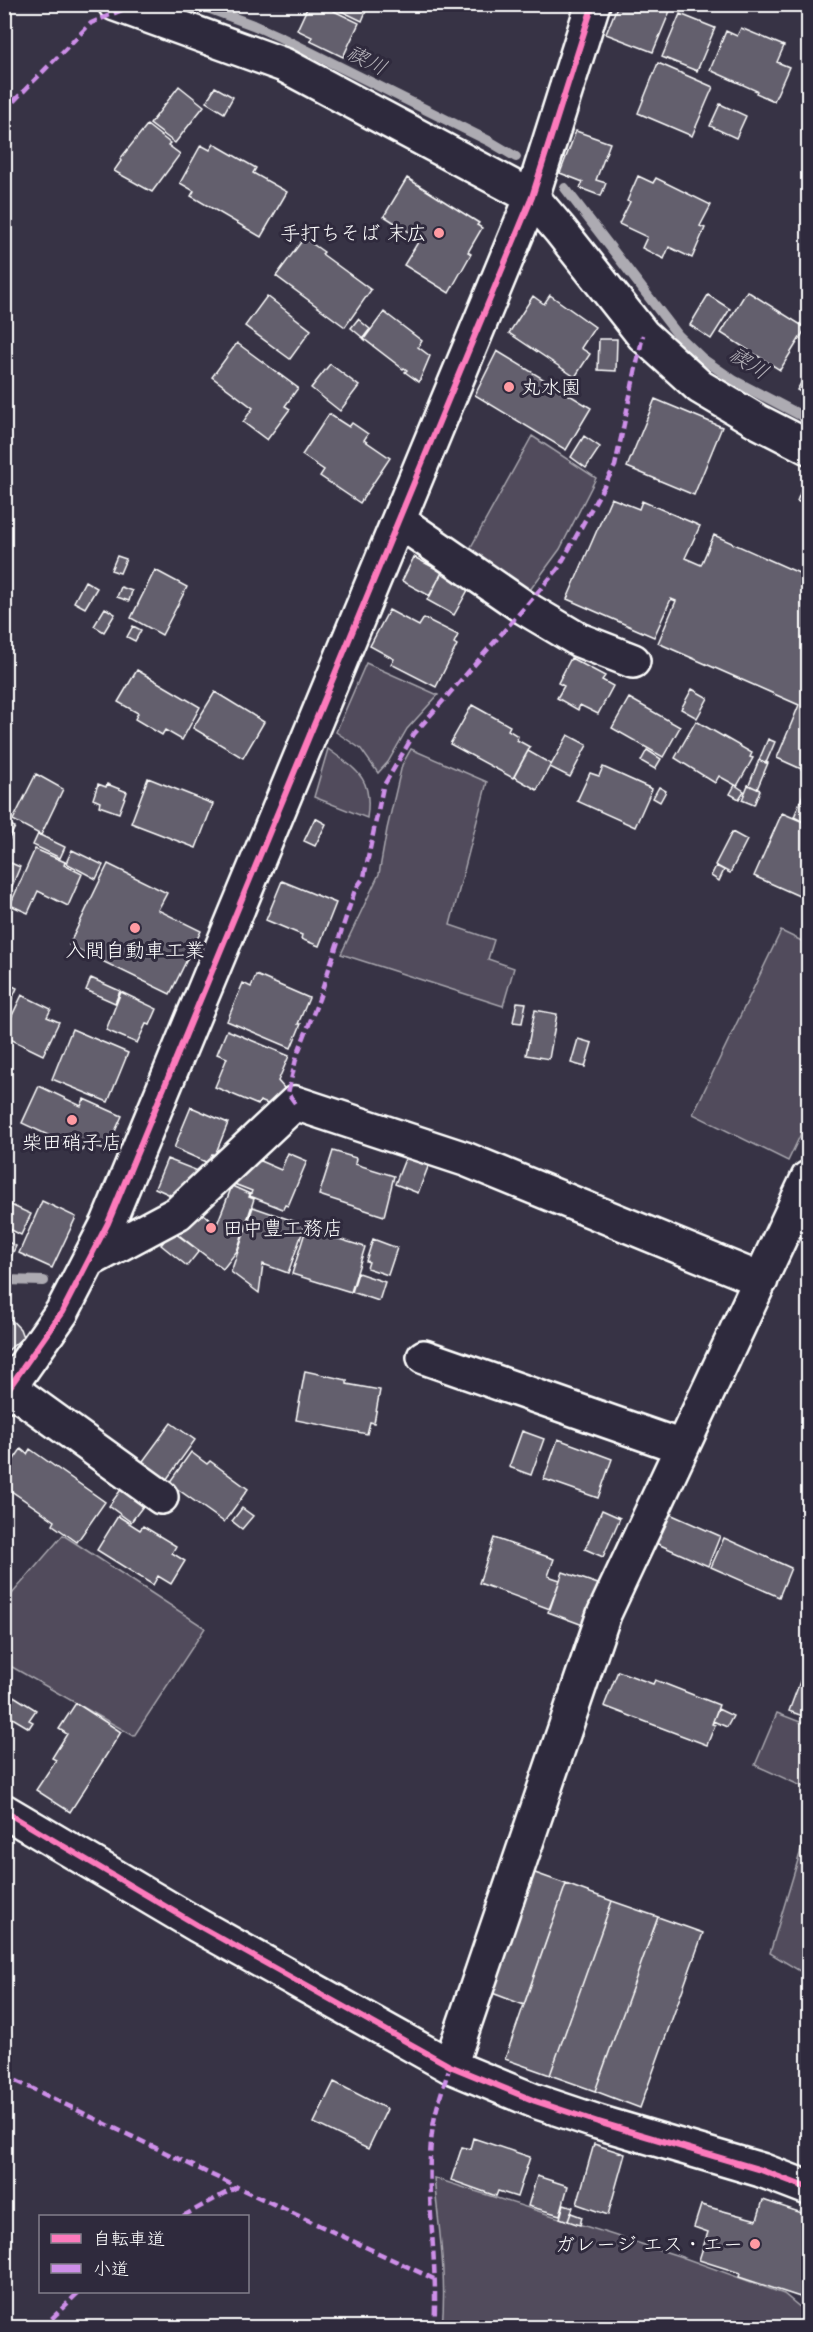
<svg xmlns="http://www.w3.org/2000/svg" width="813" height="2332" viewBox="0 0 813 2332" font-family="'Comic Neue','Klee One',sans-serif">
<rect width="100%" height="100%" fill="#373345"/>
<filter id="ink" filterUnits="userSpaceOnUse"><feTurbulence type="fractalNoise" baseFrequency=".0167" numOctaves="2"/><feDisplacementMap in="SourceGraphic" scale="12" xChannelSelector="R" yChannelSelector="G"/><feConvolveMatrix kernelMatrix="1 2 1 2 8 2 1 2 1" color-interpolation-filters="sRGB"/></filter>
<g filter="url(#ink)">
<!-- green -->
<path fill="#514c5c" stroke="#a8a6ae" stroke-width="1.5" d="M532 436 596 478 560 549 530 590 523 596 466 556Z
M366 663 438 695 407 729 388 762 378 773 361 749 336 732Z
M328 749C358 771 373 778 367 818L314 797Z
M411 749 487 782 450 925 494 940 488 959 514 968 503 1006 341 954 379 874 387 829 402 765Z
M781 931 808 944V1119L788 1161 693 1114Z
M63 1535 205 1628 134 1736 5 1663V1602Z
M777 1713 808 1725V1789L755 1765Z
M808 1827V1976L770 1953Z
M434 2178 679 2256 784 2294 808 2314V2327H442C447 2278 439 2228 434 2178Z"/>
<g fill="none" stroke-linecap="round" stroke-linejoin="round">
<!-- stream -->
<path stroke="#adabb2" stroke-width="10" d="M197 4 253 25 280 37 489 141 516 157
M565 188 678 335 703 359 735 381 808 419
M4 1280 44 1281"/>
</g>
<!-- building -->
<path fill="#635f6d" stroke="#fff" stroke-width="1.5" d="M309 4H328L335 8 334 11 359 23 343 57 310 41 312 37 297 30Z
M334 4H369L362 21 333 7Z
M618 4H653L670 11 653 52 606 34Z
M680 14 715 28 697 71 662 57Z
M741 28 784 46 777 62 789 67 774 101 756 93 757 91 710 70 726 31 737 36Z
M658 63 713 87 692 136 638 113Z
M179 86 204 106 175 143 150 124Z
M215 87 233 97 224 113 206 102Z
M720 104 746 116 736 138 710 126Z
M147 125 170 143 168 145 180 154 152 192 114 171 121 161 120 159Z
M576 131 610 143 596 180 606 183 601 196 580 188 583 182 560 173Z
M214 144 256 168 253 173 287 192 261 237 191 196 194 191 180 183 201 145 210 150Z
M638 176 653 183 656 178 711 205 700 226 705 228 692 258 669 247 664 259 642 248 647 237 619 224 630 202 627 201Z
M407 178 479 223 477 225 482 228 468 252 471 254 449 293 404 265 420 239 384 216Z
M304 238 324 252 322 254 371 290 345 327 276 276Z
M747 291 806 328 780 370 721 333Z
M550 295 595 327 581 348 590 354 575 377 509 333 533 296 544 304Z
M708 295 730 309 711 339 690 325Z
M267 296 311 330 290 359 245 326Z
M384 312 422 341 418 347 430 356 419 382 405 372 407 370 404 368 403 369 364 339Z
M358 319 370 329 363 338 351 328Z
M599 339H617L616 371 598 370Z
M237 343 298 388 285 406 290 409 267 440 243 422 253 408 212 377Z
M497 351 591 408 566 450 475 395Z
M330 364 359 386 340 411 311 388Z
M808 371V396L797 390Z
M655 399 722 427 694 495 627 467Z
M329 414 349 427 352 423 368 434 364 440 390 458 360 503 320 476 324 470 302 455Z
M584 436 600 447 586 468 571 457Z
M801 491 808 494V506L797 501Z
M611 498 639 509 642 501 700 526 685 558 701 565 714 535 808 577V772L777 758 799 705 658 643 676 601 671 599 654 637 567 599Z
M117 556 126 559 120 573 111 570Z
M414 557 442 572 430 596 402 581Z
M155 570 187 587 162 635 131 618Z
M443 571 468 590 454 615 427 600Z
M85 581 97 588 85 608 74 602Z
M121 587 132 591 129 601 117 597Z
M105 608 115 614 104 632 94 626Z
M389 610 419 626 424 618 458 635 454 643 457 645 436 687 391 664 394 659 370 646Z
M133 626 141 630 135 641 127 637Z
M571 658 605 676 602 680 613 686 598 714 580 705 578 710 557 698 564 686 558 683Z
M137 670 200 707 182 740 165 730 162 735 135 719 138 713 118 702Z
M692 689 708 698 697 718 681 709Z
M215 692 264 722 243 758 193 728Z
M629 698 680 727 663 757 612 728Z
M472 705 510 726 508 730 518 736 517 740 530 747 513 778 450 744Z
M696 721 752 753 750 757 753 758 737 786 719 776 715 783 675 758Z
M568 735 587 745 570 777 550 767Z
M768 739 775 742 766 763 759 760Z
M647 750 661 759 655 769 641 761Z
M528 751 551 764 537 790 514 777Z
M759 760 768 763 757 789 749 785Z
M603 767 652 789 635 827 577 801 590 773 599 776Z
M36 774 63 789 41 835 13 820Z
M148 778 213 804 196 848 131 823Z
M808 782V824L794 817Z
M98 784 106 787 107 784 127 792 119 813 99 806 100 802 93 799Z
M735 785 744 791 739 799 730 794Z
M748 785 760 790 754 805 742 800Z
M659 787 666 791 660 802 653 798Z
M782 813 808 824V900L754 876Z
M315 818 326 824 315 846 304 841Z
M4 822 15 827 4 849Z
M732 832 747 840 730 873 715 865Z
M38 834 65 847 60 858 33 845Z
M35 849 65 862 64 865 82 874 68 906 38 891 28 913 10 905Z
M72 850 103 865 96 879 66 863Z
M4 860 20 867 4 905Z
M108 864 167 893 158 910 201 931 170 994 69 945Z
M716 866 724 870 719 881 711 876Z
M282 881 336 903 319 946 301 939 302 935 266 920Z
M256 975 309 998 298 1024H301L291 1048 227 1021 243 983 251 987Z
M91 978 120 991 115 1003 86 990Z
M4 982 17 988 4 1017Z
M121 992 157 1009 150 1025 146 1024 137 1043 106 1030Z
M22 995 51 1009 47 1017 59 1022 43 1055 4 1036V1032Z
M517 1002 526 1003 522 1023 513 1022Z
M535 1010 557 1014 549 1059 526 1055Z
M72 1029 128 1053 108 1102 52 1079Z
M227 1030 289 1056 278 1081 284 1088 279 1103 273 1106 260 1101 258 1105 215 1087 227 1058 217 1054Z
M578 1039 592 1043 585 1067 571 1063Z
M39 1086 81 1106 84 1099 122 1116 106 1151 86 1142 82 1151 22 1123Z
M191 1107 228 1123 215 1155 212 1154 208 1163 174 1148Z
M333 1151 356 1158 355 1164 394 1176 384 1216 319 1195Z
M288 1153 307 1161 288 1206 285 1205 283 1209 250 1196 252 1191 234 1184 246 1155 281 1170Z
M407 1154 430 1162 418 1193 395 1184Z
M167 1159 198 1171 175 1197 155 1188Z
M232 1186 250 1194 249 1197 254 1199 237 1251 223 1269 175 1232 194 1207 217 1224Z
M42 1201 76 1217 52 1268 19 1253Z
M4 1202 31 1214 21 1235 4 1226Z
M253 1207 305 1225 288 1273 263 1264 259 1293 231 1272Z
M306 1229 365 1247 351 1292 292 1274Z
M172 1231 199 1251 187 1266 161 1245Z
M373 1239 397 1248 388 1275 367 1268 369 1262 366 1261Z
M4 1240 16 1246 4 1271Z
M358 1273 385 1282 379 1301 352 1292Z
M4 1312 20 1329 23 1337 4 1354Z
M305 1371 347 1380V1384L380 1390 374 1423 370 1422 367 1434 296 1420Z
M171 1423 195 1440 164 1483 140 1465Z
M522 1431 544 1439 531 1475 509 1467Z
M558 1439 612 1459 598 1498 544 1479Z
M21 1449 27 1454 30 1449 105 1502 77 1542 53 1525 55 1521 4 1486V1474Z
M191 1452 207 1464 210 1461 248 1489 224 1522 169 1483Z
M125 1484 147 1501 131 1522 109 1506Z
M242 1508 253 1516 242 1529 232 1521Z
M602 1510 620 1518 603 1557 585 1549Z
M663 1511 720 1536 708 1566 651 1541Z
M118 1516 140 1530 143 1526 176 1546 172 1553 185 1561 171 1584 158 1576 153 1585 97 1550Z
M494 1538 554 1559 548 1576 560 1580 550 1609 479 1583Z
M724 1538 791 1568 779 1597 711 1567Z
M563 1572 598 1584 583 1625 548 1612Z
M808 1660V1718L789 1711Z
M618 1671 653 1684 655 1680 719 1705 712 1724 715 1725 707 1745 604 1706Z
M12 1695 36 1710 29 1720 33 1722 29 1728 4 1713V1707Z
M76 1703 121 1732 70 1812 36 1790 56 1760 52 1758 67 1734 59 1729Z
M718 1709 733 1716 727 1727 713 1721Z
M521 1868 566 1884 524 2005 479 1988Z
M566 1884 612 1901 550 2075 505 2059Z
M612 1901 658 1917 595 2091 550 2075Z
M658 1917 703 1933 640 2108 595 2091Z
M334 2082 387 2109 368 2149 314 2123Z
M473 2138 530 2157 517 2197 498 2191 496 2196 451 2180 462 2147 470 2149Z
M594 2144 625 2154 608 2215 577 2204Z
M537 2176 568 2186 560 2215 528 2206Z
M763 2200 808 2215V2271L800 2297 739 2277 740 2273 699 2260 708 2232 694 2227 701 2205 757 2220Z
M564 2204 573 2207 568 2221 560 2218Z
M571 2213 582 2217 580 2225 568 2221Z"/>
<g fill="none" stroke-linecap="round" stroke-linejoin="round">
<defs>
<path id="minor" d="M115 4 284 65 532 197 560 230 643 335 700 387 759 422 808 447
M399 521 525 608 579 640 633 661
M90 1260 178 1213 295 1103 465 1159 761 1280
M424 1357 682 1447
M10 1388 161 1497
M4 1395 62 1312 108 1223 532 197 593 4
M4 1811 197 1925 450 2066 535 2101 598 2122 761 2170 808 2188
M450 2066 604 1614 808 1178"/>
</defs>
<!-- minor casing -->
<use href="#minor" stroke="#fff" stroke-width="38"/>
<!-- minor -->
<use href="#minor" stroke="#2f2a3d" stroke-width="33"/>
<!-- quiet -->
<path stroke="#ce8fe9" stroke-width="4.5" stroke-dasharray="9 4.5" stroke-linecap="butt" d="M4 111 91 23 124 9
M295 1103 288 1093 297 1055 319 999 355 890 364 877 383 787 414 734 558 569 615 466 643 335
M4 2075 237 2187
M183 2216 237 2187 434 2279
M42 2328 79 2292
M434 2328C439 2263 424 2197 432 2133 435 2110 443 2088 450 2066"/>
<defs>
<path id="cycleway" d="M4 1395 62 1312 108 1223 532 197 593 4
M4 1811 197 1925 450 2066 535 2101 598 2122 761 2170 808 2188"/>
</defs>
<!-- cycleway casing -->
<use href="#cycleway" stroke="#2f2a3d" stroke-width="10"/>
<!-- cycleway -->
<use href="#cycleway" stroke="#fd7abc" stroke-width="6"/>
</g>
</g>
<!-- markers -->
<g fill="#ff9aa2" stroke="#2f2a3d" stroke-width="2">
<circle cx="439" cy="233" r="6"/>
<circle cx="509" cy="387" r="6"/>
<circle cx="135" cy="928" r="6"/>
<circle cx="72" cy="1120" r="6"/>
<circle cx="211" cy="1228" r="6"/>
<circle cx="755" cy="2244" r="6"/>
</g>
<g text-anchor="middle" stroke-width="6" stroke-linejoin="round" paint-order="stroke">
<!-- poi labels -->
<g font-size="20" fill="#fff" stroke="#2f2a3d" text-anchor="end">
<text x="427" y="240">手打ちそば 末広</text>
<text x="521" y="394" text-anchor="start">丸水園</text>
<text x="135" y="957" text-anchor="middle">入間自動車工業</text>
<text x="72" y="1149" text-anchor="middle">柴田硝子店</text>
<text x="223" y="1235" text-anchor="start">田中豊工務店</text>
<text x="743" y="2251">ガレージ エス・エー</text>
</g>
<!-- water labels -->
<g font-size="21" font-style="italic" fill="#b4b2b9" stroke="#2f2a3d">
<text transform="translate(367 60) rotate(27)" y="7">禊川</text>
<text transform="translate(749 363) rotate(33)" y="7">禊川</text>
</g>
</g>
<!-- margin -->
<rect width="813" height="2332" fill="none" stroke="#2f2a3d" stroke-width="24"/>
<rect x="12" y="12" width="789" height="2308" fill="none" stroke="#fff" stroke-width="2" filter="url(#ink)"/>
<!-- legend -->
<rect x="39" y="2215" width="210" height="78" fill="#2f2a3d" stroke="#827f8b" stroke-width="1.5"/>
<rect x="51" y="2234" width="30" height="9" fill="#fd7abc" stroke="#827f8b" stroke-width="1.5"/>
<text x="93" y="2245" font-size="18" fill="#ffffff">自転車道</text>
<rect x="51" y="2264" width="30" height="9" fill="#ce8fe9" stroke="#827f8b" stroke-width="1.5"/>
<text x="93" y="2275" font-size="18" fill="#ffffff">小道</text>
</svg>
